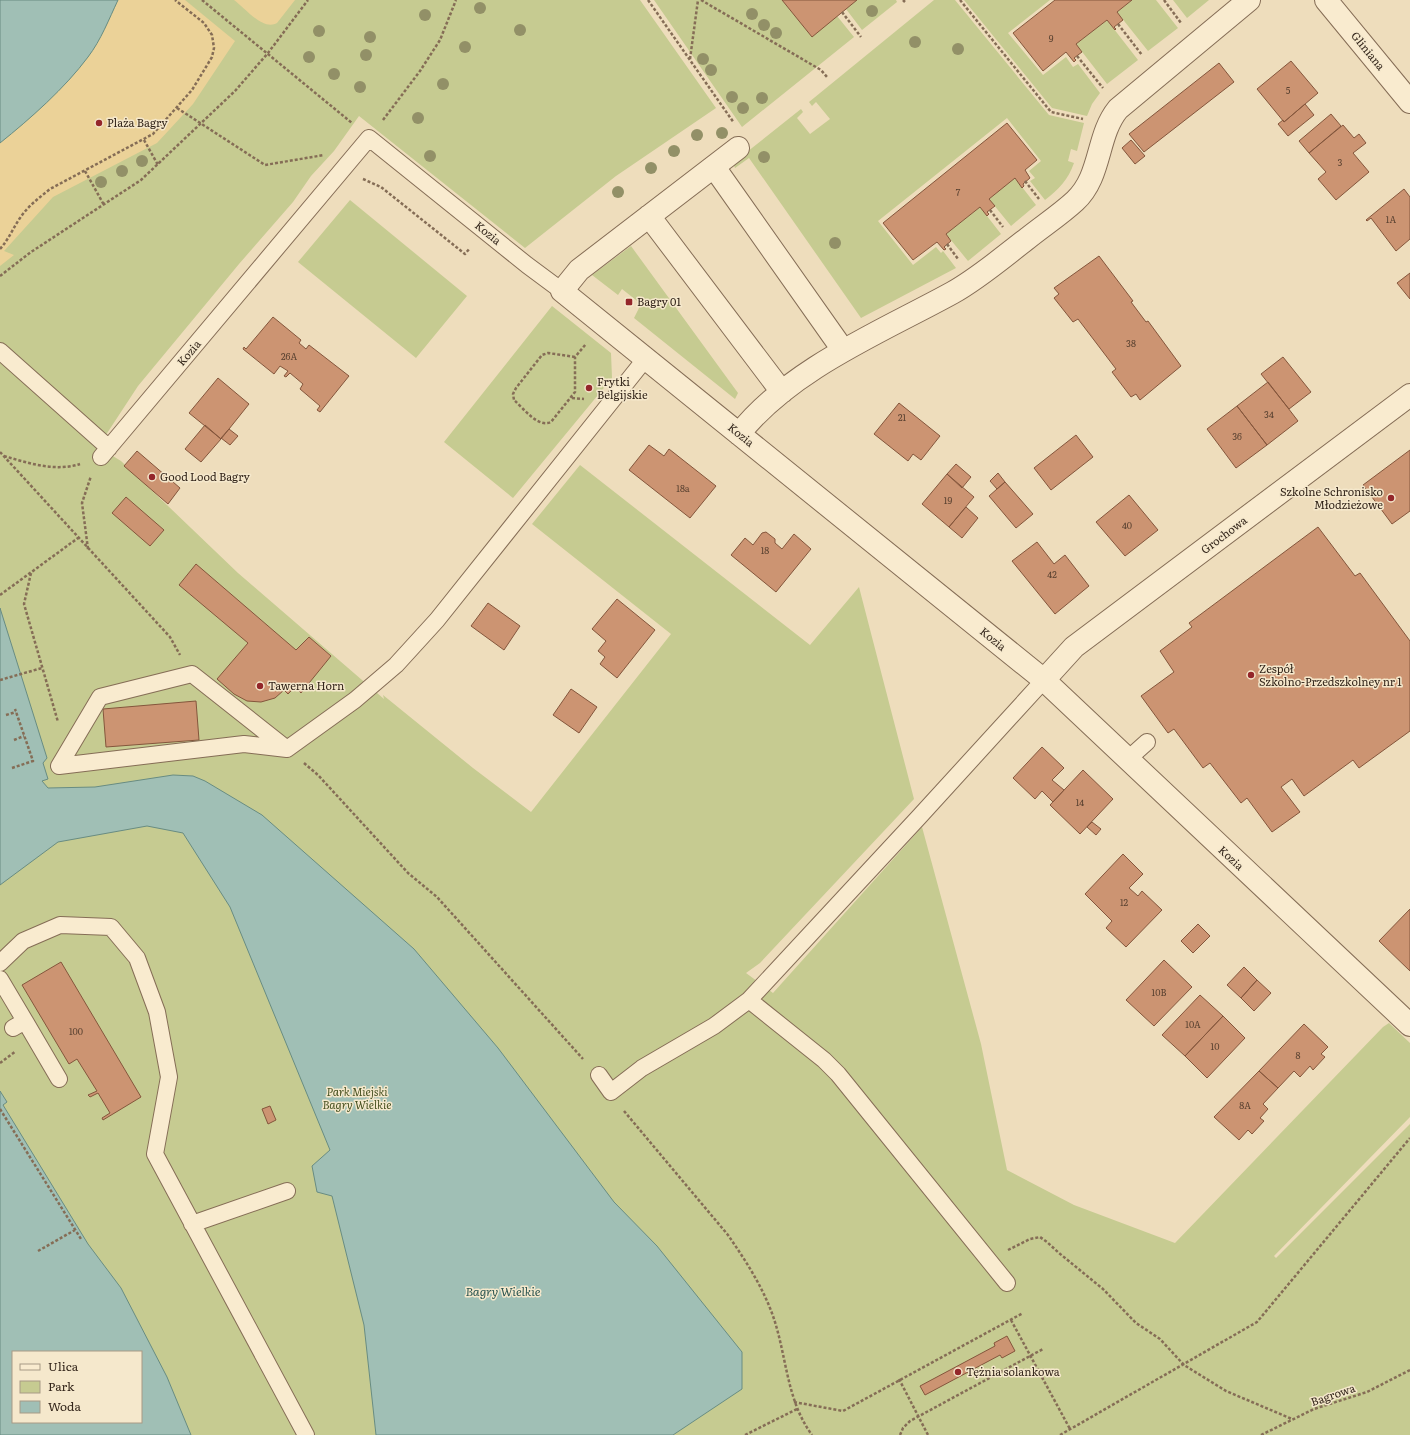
<svg xmlns="http://www.w3.org/2000/svg" width="1410" height="1435" viewBox="0 0 1410 1435" font-family="Literata,serif">
<rect width="100%" height="100%" fill="#eeddbc"/>
<!-- green -->
<path fill="#c6cb91" fill-rule="evenodd" d="M0 0H640L716 108 616 176 525 248 359 116 334 151 311 176 293 202 239 264 138 386 98 447 121 461 238 573 384 699 383 695 473 768 531 812 671 634 532 524 580 465 810 645 859 587 914 799 760 963 746 973 773 993 922 827 981 1044 1007 1170 1074 1205 1175 1243 1383 1027 1389 1023 1410 1043V1117L1274 1256 1276 1258 1410 1124V1435H0ZM13 1352H141V1422H13Z
M654 0H782L812 36 837 16 854 37 742 127Z
M857 0H896L897 2 862 30 846 9Z
M934 0H955L1049 115 1084 123 1077 151 1071 149 1068 161 1074 163C1068 180 1059 189 1045 200L1030 181 1035 178 1029 171 1041 161 1007 118 878 221 913 265 936 247 941 253 943 251 956 268 861 318 749 158 735 168 733 163 801 109 803 112 797 118 810 134 830 119 816 102 812 106 809 102Z
M964 0H1050L1008 33 1043 75 1066 57 1073 67 1078 64 1100 93 1092 104 1087 116 1052 108Z
M1132 0H1156L1178 28 1148 51 1117 12Z
M1173 0H1209L1187 18Z
M1107 20 1138 60 1107 84 1076 44Z
M1015 178 1036 205 1011 226 989 199Z
M350 200 467 296 416 358 298 262Z
M980 207 1001 234 968 261 946 234Z
M631 246 738 393 735 399 634 318 641 304 622 289 618 295 592 275Z
M552 306 611 353 612 378 513 498 444 442Z"/>
<!-- sand -->
<path fill="#ebd298" d="M118 0H185L235 41 193 104 157 143 53 197 4 251 14 255 0 266V143C30 119 65 88 88 57 101 40 109 19 118 0Z
M234 0H295L277 23C263 31 245 8 234 0Z"/>
<!-- water -->
<path fill="#a0bfb5" stroke="#688c82" fill-rule="evenodd" d="M0 0H118C109 19 101 40 88 57 65 88 30 119 0 143Z
M0 608 47 758 43 763 48 779 42 781 48 788 95 787 173 775 193 776 205 781 262 815 414 949 498 1048 614 1202 657 1246 742 1352V1389L673 1435H376L364 1325 332 1196 317 1192 312 1166 330 1150 230 907 183 833 147 826 58 842 0 885Z
M0 1091 7 1102 3 1105 88 1244 121 1288 167 1377 191 1435H0ZM13 1352H141V1422H13Z"/>
<!-- building -->
<path fill="#cc9472" stroke="#84563c" d="M782 0H857L812 37Z
M1055 0H1132L1117 12 1123 20 1114 27 1116 29 1115 30 1107 20 1076 44 1082 52 1074 58 1076 60 1074 62 1066 52 1043 71 1013 33Z
M1291 61 1318 93 1284 122 1257 89Z
M1219 63 1234 82 1144 152 1129 134Z
M1305 104 1314 115 1288 136 1278 124 1283 120 1284 122Z
M1331 114 1341 126 1309 153 1299 141Z
M1007 123 1037 160 1025 170 1030 178 1023 184 1024 186 1022 188 1015 178 989 199 995 206 987 212 989 214 987 216 980 207 946 234 951 241 944 247 946 249 944 250 937 242 913 260 883 223Z
M1343 125 1354 138 1359 134 1366 143 1353 153 1369 172 1336 200 1318 179 1326 172 1309 153Z
M1131 140 1145 156 1135 164 1122 148Z
M1404 189 1410 197V239L1396 251 1371 218 1367 221 1366 220Z
M1099 256 1133 301 1131 302 1146 322 1148 321 1181 366 1140 400 1136 394 1131 397 1112 372 1116 369 1078 319 1073 322 1054 298 1059 294 1054 288Z
M1410 273V299L1397 283Z
M273 317 301 340 299 343 306 349 309 345 349 376 320 412 317 410 320 406 300 389 303 384 290 373 286 377 284 376 288 371 280 366 274 374 243 349 244 347 246 349Z
M1283 357 1311 392 1289 409 1261 374Z
M218 378 249 404 221 439 189 413Z
M1268 382 1298 421 1267 445 1237 406Z
M899 403 940 436 921 460 913 454 908 461 874 434Z
M1237 406 1267 445 1236 468 1207 429Z
M205 425 221 439 201 462 185 449Z
M229 429 238 436 230 445 221 438Z
M1076 435 1093 457 1051 490 1034 468Z
M649 445 664 456 669 449 716 486 690 518 629 470Z
M1410 450V511L1392 524 1363 485Z
M137 451 180 488 168 504 124 466Z
M956 464 971 477 962 488 947 474Z
M998 473 1005 482 997 489 990 481Z
M947 474 974 497 949 527 922 504Z
M1005 482 1033 514 1016 528 989 496Z
M1129 495 1158 530 1125 556 1096 522Z
M126 497 164 530 150 546 112 513Z
M966 507 978 518 962 538 949 527Z
M1318 527 1355 576 1360 573 1410 641V731L1359 768 1353 760 1304 796 1292 779 1281 787 1300 812 1272 832 1247 798 1241 803 1210 763 1203 768 1174 729 1168 733 1141 696 1174 672 1160 651 1192 627 1189 623Z
M766 532 775 539V543L782 549 794 534 811 549 776 592 731 555 745 538 753 545 762 533Z
M1037 542 1054 564 1065 555 1089 586 1055 614 1012 561Z
M196 564 296 650 309 637 331 656 301 693 295 687 288 694 284 690 275 698 261 702 247 701 234 694 217 679 248 643 179 585Z
M617 599 655 630 617 678 600 664 605 657 598 651 606 641 592 629Z
M488 603 520 626 504 650 471 626Z
M571 689 597 707 579 733 553 715Z
M196 701 199 740 106 747 103 709Z
M1042 747 1064 768 1052 780 1064 790 1053 802 1042 791 1035 799 1013 778Z
M1083 770 1113 799 1080 834 1050 805Z
M1092 822 1101 829 1096 835 1087 827Z
M1123 854 1143 874 1129 888 1138 896 1142 891 1162 910 1126 947 1106 928 1112 921 1085 894Z
M1410 909V971L1379 941Z
M1198 924 1210 936 1193 953 1181 941Z
M1164 960 1192 987 1154 1026 1126 1000Z
M61 962 141 1097 103 1120 102 1118 110 1113 98 1093 90 1097 88 1095 97 1091 77 1059 69 1064 22 985Z
M1244 967 1257 980 1241 998 1227 985Z
M1257 980 1271 993 1254 1011 1241 998Z
M1200 995 1223 1016 1185 1056 1162 1035Z
M1223 1016 1245 1038 1207 1078 1185 1056Z
M1304 1024 1328 1047 1321 1054 1325 1057 1313 1070 1310 1066 1300 1077 1294 1071 1278 1088 1259 1071Z
M1259 1071 1278 1088 1263 1104 1268 1109 1260 1118 1264 1121 1252 1134 1248 1130 1239 1140 1214 1117Z
M270 1106 276 1120 268 1124 262 1109Z
M1007 1336 1015 1351 1002 1358 1000 1355 925 1395 920 1386 995 1346 994 1343Z"/>
<g fill="none" stroke-linecap="round" stroke-linejoin="round">
<defs>
<path id="lane" d="M0 351 109 448
M101 457 369 138 527 265 562 291
M287 749 192 674 100 697 59 766 244 744 287 749 355 700 396 665 437 620 646 358
M1127 760 1147 742
M0 963 23 941 60 925 111 927 137 958 157 1012 169 1077 155 1154 306 1435
M0 979 25 1021 13 1028
M749 1000 824 1060 838 1074 1007 1283
M25 1021 59 1079
M599 1075 611 1092 642 1068 714 1026 749 1000 919 817 1044 680
M192 1224 287 1191"/>
<path id="street" d="M1326 0 1410 102
M738 148 579 270 562 291 1044 680 1410 1025
M714 167 843 350
M649 216 782 392
M739 434C790 369 881 332 952 293 979 278 1003 257 1028 238 1043 226 1061 214 1075 201 1102 176 1096 136 1118 109L1249 0
M1044 680 1074 647 1410 395"/>
</defs>
<!-- lane casing -->
<use href="#lane" stroke="#856d56" stroke-width="18"/>
<!-- street casing -->
<use href="#street" stroke="#856d56" stroke-width="24"/>
<!-- path -->
<path stroke="#856d56" stroke-width="2.5" stroke-dasharray="3 2" stroke-linecap="butt" d="M202 0 352 123
M648 0 734 123
M701 0 821 70 827 77
M903 0 905 2
M960 0 1051 112 1083 119
M1164 0 1181 23
M842 12 861 37
M1118 24 1142 55
M1077 56 1103 88
M690 59 698 0
M177 108 265 165 324 155
M383 120 420 71 440 40 456 0
M144 140 158 165
M85 171 104 205
M363 179 381 187 465 254 470 248
M1025 181 1039 199
M990 210 1003 227
M947 244 958 259
M0 249C9 239 13 228 20 218 28 206 39 198 50 189L153 134 192 90 212 57 214 48 212 35 204 23 175 0
M0 276 31 252 141 180 235 91 268 53 308 0
M575 357 548 353 542 355 516 388 513 394 514 400C524 409 538 428 551 422L575 392V357L586 344
M572 398 584 399
M0 452 170 637 180 655
M4 456C28 463 55 472 80 464
M88 549 82 503 91 476
M31 573 24 604 58 722
M0 595 78 538
M0 680 42 668
M6 715 16 712
M14 740 24 736
M304 763 318 775 408 873 437 897 583 1059
M12 768 33 761 15 709
M0 1063 16 1051
M0 1109 81 1239
M624 1111 728 1235C748 1264 768 1295 777 1329 787 1365 789 1404 812 1435
M1008 1250 1030 1239 1040 1237 1047 1242 1059 1253 1103 1289 1136 1323 1160 1339 1184 1365 1226 1391 1292 1419
M38 1251 75 1230
M1011 1320 1070 1429
M899 1379 928 1435
M794 1402 843 1411 1023 1313
M745 1435 797 1409
M900 1435 903 1428 910 1421 1043 1349
M1060 1435 1257 1322 1410 1138
M1261 1435 1314 1409 1367 1392 1410 1370"/>
<!-- lane -->
<use href="#lane" stroke="#f9ebcf" stroke-width="16"/>
<!-- street -->
<use href="#street" stroke="#f9ebcf" stroke-width="22"/>
</g>
<!-- trees -->
<g fill="#929067">
<circle cx="480" cy="8" r="6"/>
<circle cx="872" cy="11" r="6"/>
<circle cx="752" cy="14" r="6"/>
<circle cx="425" cy="15" r="6"/>
<circle cx="764" cy="25" r="6"/>
<circle cx="520" cy="30" r="6"/>
<circle cx="319" cy="31" r="6"/>
<circle cx="776" cy="33" r="6"/>
<circle cx="370" cy="37" r="6"/>
<circle cx="915" cy="42" r="6"/>
<circle cx="465" cy="47" r="6"/>
<circle cx="958" cy="49" r="6"/>
<circle cx="366" cy="55" r="6"/>
<circle cx="309" cy="57" r="6"/>
<circle cx="703" cy="59" r="6"/>
<circle cx="711" cy="70" r="6"/>
<circle cx="334" cy="74" r="6"/>
<circle cx="443" cy="84" r="6"/>
<circle cx="360" cy="87" r="6"/>
<circle cx="732" cy="97" r="6"/>
<circle cx="762" cy="98" r="6"/>
<circle cx="743" cy="108" r="6"/>
<circle cx="418" cy="118" r="6"/>
<circle cx="722" cy="133" r="6"/>
<circle cx="697" cy="135" r="6"/>
<circle cx="674" cy="151" r="6"/>
<circle cx="430" cy="156" r="6"/>
<circle cx="764" cy="157" r="6"/>
<circle cx="142" cy="161" r="6"/>
<circle cx="651" cy="168" r="6"/>
<circle cx="122" cy="171" r="6"/>
<circle cx="101" cy="182" r="6"/>
<circle cx="618" cy="192" r="6"/>
<circle cx="835" cy="243" r="6"/>
</g>
<!-- markers -->
<g fill="#94262a" stroke="#f5e8cc" stroke-width="1.5">
<circle cx="99" cy="123" r="4"/>
<rect x="625" y="298" width="8" height="8" rx="2"/>
<circle cx="589" cy="388" r="4"/>
<circle cx="152" cy="477" r="4"/>
<circle cx="1391" cy="498" r="4"/>
<circle cx="1251" cy="675" r="4"/>
<circle cx="260" cy="686" r="4"/>
<circle cx="958" cy="1372" r="4"/>
</g>
<g text-anchor="middle" stroke-width="3" stroke-linejoin="round" paint-order="stroke">
<!-- number labels -->
<g font-size="9" fill="#5a4231">
<text x="1051" y="42">9</text>
<text x="1288" y="94">5</text>
<text x="1340" y="166">3</text>
<text x="958" y="196">7</text>
<text x="1391" y="223">1A</text>
<text x="1131" y="347">38</text>
<text x="289" y="360">26A</text>
<text x="1269" y="418">34</text>
<text x="902" y="421">21</text>
<text x="1237" y="440">36</text>
<text x="683" y="492">18a</text>
<text x="948" y="504">19</text>
<text x="1127" y="529">40</text>
<text x="765" y="554">18</text>
<text x="1052" y="578">42</text>
<text x="1080" y="806">14</text>
<text x="1124" y="906">12</text>
<text x="1159" y="996">10B</text>
<text x="1193" y="1028">10A</text>
<text x="76" y="1035">100</text>
<text x="1215" y="1050">10</text>
<text x="1298" y="1059">8</text>
<text x="1245" y="1109">8A</text>
</g>
<!-- street labels -->
<g font-size="11" fill="#34261b" stroke="#f5e8cc">
<text transform="translate(1368 51) rotate(51)" y="4">Gliniana</text>
<text transform="translate(488 233) rotate(39)" y="4">Kozia</text>
<text transform="translate(189 353) rotate(-50)" y="4">Kozia</text>
<text transform="translate(741 435) rotate(39)" y="4">Kozia</text>
<text transform="translate(1224 535) rotate(-37)" y="4">Grochowa</text>
<text transform="translate(993 639) rotate(39)" y="4">Kozia</text>
<text transform="translate(1231 858) rotate(43)" y="4">Kozia</text>
<text transform="translate(1333 1395) rotate(-19)" y="4">Bagrowa</text>
</g>
<!-- poi labels -->
<g font-size="11" fill="#34261b" stroke="#f5e8cc" text-anchor="start">
<text x="107" y="127">Plaża Bagry</text>
<text x="637" y="306">Bagry 01</text>
<text x="597" y="386">Frytki<tspan x="597" dy="13">Belgijskie</tspan></text>
<text x="160" y="481">Good Lood Bagry</text>
<text x="1383" y="496" text-anchor="end">Szkolne Schronisko<tspan x="1383" dy="13">Młodzieżowe</tspan></text>
<text x="1259" y="673">Zespół<tspan x="1259" dy="13">Szkolno-Przedszkolney nr 1</tspan></text>
<text x="268" y="690">Tawerna Horn</text>
<text x="966" y="1376">Tężnia solankowa</text>
</g>
<!-- park labels -->
<g font-size="11" font-style="italic" fill="#475121" stroke="#f5e8cc">
<text x="357" y="1096">Park Miejski<tspan x="357" dy="13">Bagry Wielkie</tspan></text>
</g>
<!-- water labels -->
<g font-size="12" font-style="italic" fill="#2a5450" stroke="#f5e8cc">
<text x="503" y="1296">Bagry Wielkie</text>
</g>
</g>
<!-- legend -->
<rect x="12" y="1351" width="130" height="72" fill="#f5e8cc" stroke="#a89a85"/>
<rect x="20" y="1364" width="20" height="6" fill="#f9ebcf" stroke="#a89a85"/>
<text x="48" y="1371" font-size="12" fill="#34261b">Ulica</text>
<rect x="20" y="1381" width="20" height="12" fill="#c6cb91" stroke="#a89a85"/>
<text x="48" y="1391" font-size="12" fill="#34261b">Park</text>
<rect x="20" y="1401" width="20" height="12" fill="#a0bfb5" stroke="#a89a85"/>
<text x="48" y="1411" font-size="12" fill="#34261b">Woda</text>
</svg>
